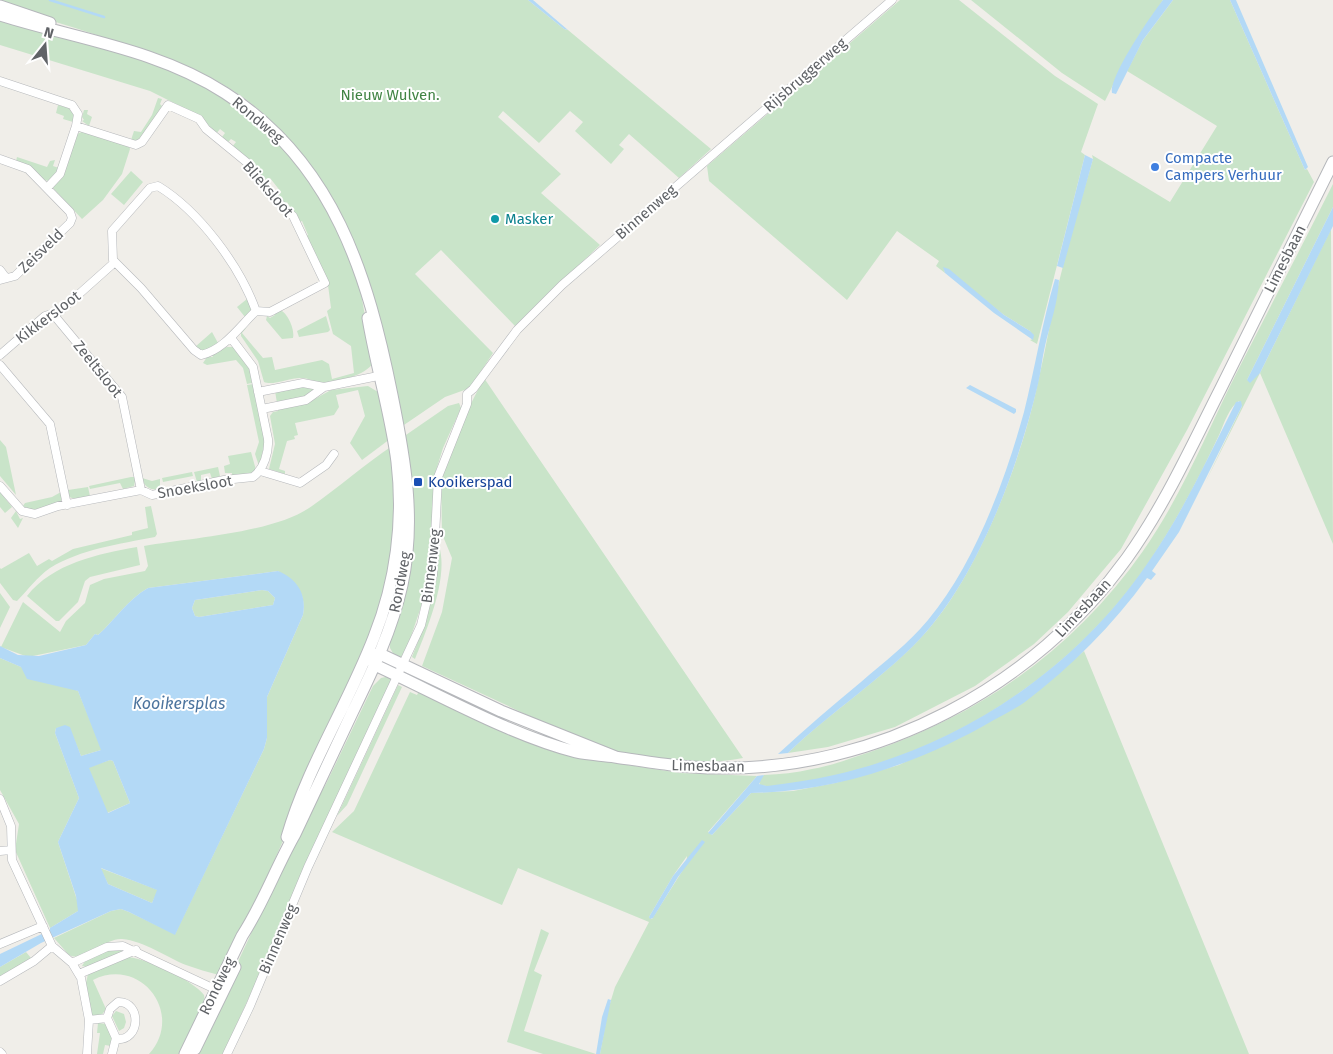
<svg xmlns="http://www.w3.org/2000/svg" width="1333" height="1054" viewBox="0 0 1333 1054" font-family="'Fira Sans',sans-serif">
<rect width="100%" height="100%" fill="#f0eee9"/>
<!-- green -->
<path fill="#c9e4c9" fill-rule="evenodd" d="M0 0H528L564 29 568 30 711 149 679 178 629 134 619 145 624 149 611 164 575 131 583 122 570 111 539 143 503 111 498 117 561 174 541 193 600 245 515 326 441 250 415 274 493 353 470 388 445 397 401 427C379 319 367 225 290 140 265 112 235 88 200 73 135 45 66 26 0 4Z
M900 0H959L1055 76 1098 104 1081 152 1085 155 1037 344 1030 340 1033 339 1030 331 1004 315 944 268 945 273 936 266 939 261 897 231 847 300 709 181 707 166Z
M971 0H1163L1129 53 1105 101 1062 73Z
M1173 0H1230L1305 170 1307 169 1314 182 1187 430 1121 549 1068 612 1034 644 975 686 895 727 828 747 788 753C832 710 886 677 927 631 979 572 1022 459 1038 382 1046 349 1051 315 1059 282 1069 241 1081 200 1093 159L1092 155 1170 202 1217 126 1127 71 1143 40Z
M0 17 150 62 214 91 272 136 311 180 343 239 361 293 373 363C366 375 337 383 323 383 315 383 308 377 300 378 290 378 272 386 264 382L258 361 241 336V332L247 327 242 333 263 358 272 357 275 370 322 360 329 364 332 379 354 373 351 346 333 334 327 311 331 308 328 285 306 236 308 235 302 221 299 222 287 202 283 205 277 196 281 192 270 178 265 182 252 162 232 147 236 142 231 139 228 142 222 137 225 133 220 129 216 134 207 128 202 117 150 91 0 45Z
M158 98 162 99 160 104 162 106 141 139 136 141 131 140 134 131 141 132 152 115Z
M58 105 72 109 75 114 73 122 63 119 64 116 56 113Z
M84 110H88L87 114 92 117 89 126 82 121 84 120 82 117Z
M84 131 129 146 130 149 122 174 103 200 82 219 53 188 77 134Z
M17 157 47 167 50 161 55 160 53 166 59 168 57 174 48 181 42 179 16 161Z
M131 171 143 182 124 205 111 194Z
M1333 184V207L1247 380 1260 373 1331 229 1333 544 1260 373 1205 483 1242 406 1239 401C1230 406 1224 423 1220 433 1199 478 1175 524 1147 565 1073 673 952 752 824 778 808 781 776 789 760 785L759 781 764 775C780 774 796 773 812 769 831 766 851 758 870 752 981 715 1075 648 1143 551 1181 497 1206 434 1236 374 1268 311 1301 248 1333 184Z
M247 299 252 309 245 317 237 307Z
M280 310C288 313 295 330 293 338L282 339 266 320 267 316 270 318 275 315 274 313Z
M326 316 330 330 328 332 299 337 297 331Z
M212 332 218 343 202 352 195 347Z
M227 347H234L249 366 252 383 247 384 243 368 236 360 207 365 203 363 207 357H213L212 355Z
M484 378 743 758C705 766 652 761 614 752 589 746 563 732 540 721 500 702 461 684 422 666L442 612 452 558 442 534 441 477 457 431Z
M253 384 265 443 259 466 255 454 259 442 247 385Z
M303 385 316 388 309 396 277 403 275 391Z
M368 386 378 392 390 439 362 460 350 443 365 416 358 390 336 395 339 407 334 415 295 423 298 435 294 436 295 439 287 441 279 469 285 471V474L269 469 275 444 270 416 273 412 278 411V408L311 401 331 390Z
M459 403 461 408 443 448 434 477 431 560 427 589 403 660 394 655 390 648V640L400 605 403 437 448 406Z
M0 440 6 447 16 495 0 476Z
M392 446 396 530 383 609 266 880 219 975C208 972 197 969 186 965 166 957 144 941 122 939 103 938 87 963 69 955L54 938 111 911 121 909 129 912 175 934 264 749 267 738V697L303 615C307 592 295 583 278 571L148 588C127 600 116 619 98 635L95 634 86 645 28 657 1 647 21 606 23 602 60 632 66 621 85 603 90 585 104 579 145 571 148 566 144 546C190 538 275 533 312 506 339 487 364 465 392 446Z
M251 452 256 470 249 474 232 475V473H225L224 466 230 464 228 456Z
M218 467 220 476 212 479 210 473 201 475V481L197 482 194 472Z
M192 472 193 476 163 482 162 478Z
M131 477H136L134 486 123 489 120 483 90 489 89 486Z
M142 478 152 481 160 479V489C151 491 144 487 142 478Z
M88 487 90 496 75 499 69 497 68 490Z
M0 492 12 507 5 513 0 507Z
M61 492V501C49 507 35 515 23 506L25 503 52 497Z
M151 506 157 534 155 537C119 544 81 549 50 568 37 577 28 590 17 601L13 600 0 583V568L1 569 29 553 37 566 49 559 52 561 73 549 132 535V532L148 528 145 507Z
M16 511 20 519 23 518 18 528 11 518Z
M439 546C449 577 427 629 415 659L412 657C427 621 435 586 439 546Z
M137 547 140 565 90 577 85 581 78 602 59 621H56L27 596C53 563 98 554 137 547Z
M262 590 268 591 275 598 273 605 199 617 195 616 192 608 195 600Z
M0 593 10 607 0 628Z
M1084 651 1249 1054H600L608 1010 615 987 649 922 518 868 502 905 332 832 354 811 410 692 417 695 419 691 576 757 680 773 757 776 708 832 712 835 751 793 793 791 835 783 899 765 1024 702ZM687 856 686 865 652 919 649 917 673 876Z
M0 658 78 691 101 747V750L81 756 69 727 56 728 55 733 79 798 58 842 79 906 78 911 50 928 15 850 19 824 0 790Z
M390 676 396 677 223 1054H195L304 820 326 784 373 686 381 678Z
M398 685 402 687 347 805 337 816Z
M110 760 113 761 130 803 107 813 88 767Z
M100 868 158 890 152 903 108 884Z
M541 929 549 933 534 971 542 975 524 1031 596 1054H543L507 1042Z
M116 947 125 951 88 967 82 966 87 958Z
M26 952 31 958 0 978V967Z
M126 957C144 957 193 980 204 995L205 1002 182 1054H149C185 1014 141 956 93 980L106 1009 101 1016 92 1015 86 983 88 974Z
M116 1011 124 1014 126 1022 124 1028 119 1031 112 1016Z
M98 1023 107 1024 112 1036 111 1046 105 1045 103 1054H97L100 1033H97Z"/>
<!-- water -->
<path fill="#b3d9f6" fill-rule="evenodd" d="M528 0H533L568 30 564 29Z
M1163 0H1173L1143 40 1116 94 1112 93C1109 77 1151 15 1163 0Z
M1230 0H1236L1308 167 1305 170Z
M1085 155 1093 159 1063 268 1057 266Z
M1333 207V226L1260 373 1250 383 1247 380Z
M943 267 949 269 1004 315 1030 331 1034 335 1033 340 994 313 945 273Z
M1055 279 1059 280C1058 303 1050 324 1045 346 1042 359 1041 371 1038 384 1019 464 982 567 927 631 889 675 831 711 788 753L778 754C805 729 833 705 861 682 884 662 908 644 928 620 974 565 1005 481 1024 412 1035 368 1042 323 1055 279Z
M970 385 1016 409V412L1014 414 966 388Z
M1241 401 1242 406 1179 532 1152 571 1156 574 1151 580 1147 578C1113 625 1071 667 1025 702 1015 709 1003 715 992 721 920 763 835 792 751 793L712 835 708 833 757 776 764 775 759 784 767 786C790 783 812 780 834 775 959 747 1075 670 1147 564 1183 513 1208 457 1236 402Z
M278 571C297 579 307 594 303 615L267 697V738L264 749 175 935 129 912 121 909 111 911 41 943 0 967V954L50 930V928L78 911 76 896 58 842 79 798 55 733 56 728 65 725 70 727 81 756 101 750 78 691 27 679 21 667 0 658V646L18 655 39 656 86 645 95 634 98 635C116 619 127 600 148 588ZM262 590 268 591 275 598 273 605 199 617 195 616 192 608 195 600ZM110 760 113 761 130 803 108 813 89 768ZM101 868 157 890 152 903 108 884Z
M702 840 705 842 678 877 653 918 650 919 649 917 673 876Z
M608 999 611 1000 600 1054H596L602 1017Z"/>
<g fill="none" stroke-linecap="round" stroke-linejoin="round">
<!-- stream -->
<path stroke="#b3d9f6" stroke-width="2.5" d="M50 0 104 17"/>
<defs>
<path id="minor" d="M0 81 72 105 78 114 76 126
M0 159 28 169 70 212 72 218 70 223 15 276 0 280
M47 188 60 174 76 126 136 145 142 142 168 105 199 119 206 129 250 165 257 177 283 207 293 216 325 283 270 312 256 311C240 326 224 350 201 355L194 350 141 288 113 260 112 231 150 188 158 186C199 211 240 266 256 311
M0 270 6 278
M53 314 122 397 141 490
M0 355 45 316 60 311 115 262
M0 365 50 424 67 505
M258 392 303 383 324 387
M262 409 306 400 324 387 383 375
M260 471 300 483 326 465 334 454
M0 486 22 511 35 514 58 506 141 490 152 495 224 480 253 477C264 469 269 452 268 439L253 367 231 338
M0 799 11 826 12 860 52 946 72 963 81 978 89 1020 87 1054
M0 851 11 850
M0 944 43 926
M72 963 107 947 123 946 219 991
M79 974 136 950
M0 981 34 961 52 946
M107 1018 110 1009 118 1002C142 1001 141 1042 116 1039
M89 1020 107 1018 116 1038 112 1054
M0 1052 2 1054
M227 1054 250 1006 308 867 421 625 433 575 438 477 467 404V394L473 389 517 330 562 285 892 0"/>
<path id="secondary" d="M0 6 50 23
M0 15C76 39 157 49 225 93 334 162 368 276 392 395 405 459 416 520 402 585 392 630 372 672 352 713 333 753 314 794 295 834 276 867 263 904 242 936L185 1054
M616 757 501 711 380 654 367 655 375 665C438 694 510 735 576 752 589 755 602 755 615 757 649 762 683 768 718 768 877 771 1035 686 1127 558 1165 505 1192 445 1221 388 1258 313 1296 238 1333 162
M287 837C307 767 348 705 374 637 396 582 404 521 397 462 391 414 376 366 368 318
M195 1049 235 967"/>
</defs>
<!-- minor casing -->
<use href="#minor" stroke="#b6b8bb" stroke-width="9"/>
<!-- secondary casing -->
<use href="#secondary" stroke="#b5b7bb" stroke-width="13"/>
<!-- minor -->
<use href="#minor" stroke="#fff" stroke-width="8"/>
<!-- secondary -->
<use href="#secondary" stroke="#fff" stroke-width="11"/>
</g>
<!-- markers -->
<circle fill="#3f7fe0" stroke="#fff" stroke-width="2" cx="1155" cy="167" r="5"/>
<circle fill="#0f9aa8" stroke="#fff" stroke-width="2" cx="495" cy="219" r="5"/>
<rect fill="#1a4fb4" stroke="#fff" stroke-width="2" x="413" y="477" width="10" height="10" rx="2.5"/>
<g text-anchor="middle" stroke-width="4" stroke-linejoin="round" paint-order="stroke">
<!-- street labels -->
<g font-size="15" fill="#606367" stroke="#fff">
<text transform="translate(805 75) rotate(-41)" y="5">Rijsbruggerweg</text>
<text transform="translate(258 120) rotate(40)" y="5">Rondweg</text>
<text transform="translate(268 189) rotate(49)" y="5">Blieksloot</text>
<text transform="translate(646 212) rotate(-41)" y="5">Binnenweg</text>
<text transform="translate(41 251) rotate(-44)" y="5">Zeisveld</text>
<text transform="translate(1285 259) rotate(-63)" y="5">Limesbaan</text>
<text transform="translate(48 317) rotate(-37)" y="5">Kikkersloot</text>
<text transform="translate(98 369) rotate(51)" y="5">Zeeltsloot</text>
<text transform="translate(195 487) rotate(-10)" y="5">Snoeksloot</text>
<text transform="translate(431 566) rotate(-83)" y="5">Binnenweg</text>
<text transform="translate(400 582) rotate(-79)" y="5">Rondweg</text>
<text transform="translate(1083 608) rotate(-47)" y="5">Limesbaan</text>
<text transform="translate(708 766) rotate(1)" y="5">Limesbaan</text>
<text transform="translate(278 939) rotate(-67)" y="5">Binnenweg</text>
<text transform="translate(217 986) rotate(-64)" y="5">Rondweg</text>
</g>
<!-- park labels -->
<g font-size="15" fill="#418444" stroke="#fff">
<text x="390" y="100">Nieuw Wulven.</text>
</g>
<!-- shop labels -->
<g font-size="15" fill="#366cbe" stroke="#fff" text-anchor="start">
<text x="1165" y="163">Compacte<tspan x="1165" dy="17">Campers Verhuur</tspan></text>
</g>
<!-- culture labels -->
<g font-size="15" fill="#0d838f" stroke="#fff" text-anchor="start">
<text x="505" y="224">Masker</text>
</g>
<!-- transit labels -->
<g font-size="15" fill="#164399" stroke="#fff" text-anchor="start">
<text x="428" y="487">Kooikerspad</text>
</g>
<!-- water labels -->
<g font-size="16" font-style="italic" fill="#4c749e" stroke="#fff">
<text x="179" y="709">Kooikersplas</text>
</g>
</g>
<!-- north arrow -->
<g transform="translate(45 45) rotate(17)" stroke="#ffffff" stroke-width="4" paint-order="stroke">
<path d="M0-4L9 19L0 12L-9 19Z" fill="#606367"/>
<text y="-8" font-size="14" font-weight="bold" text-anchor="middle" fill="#606367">N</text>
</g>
</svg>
